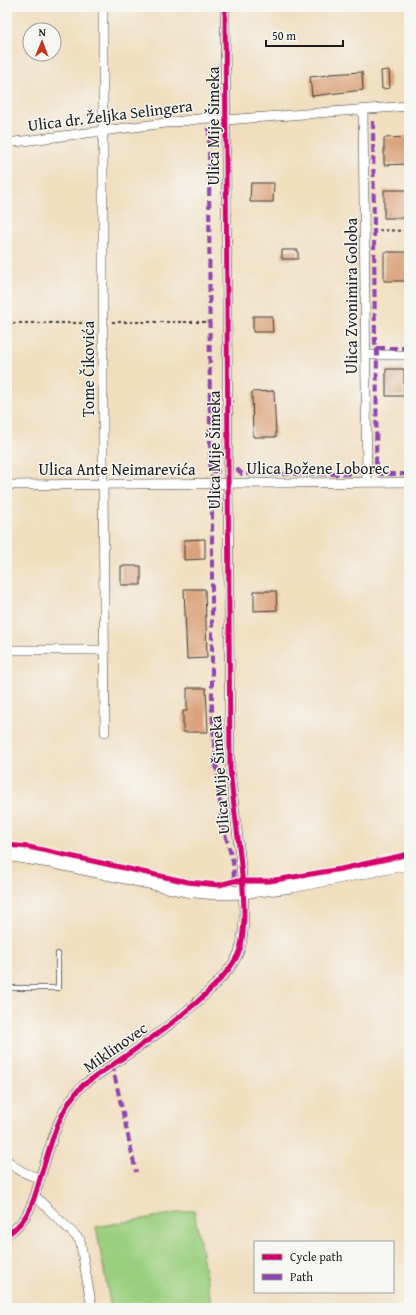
<svg xmlns="http://www.w3.org/2000/svg" width="416" height="1315" viewBox="0 0 416 1315" font-family="'Gentium Book Plus',serif">
<rect width="100%" height="100%" fill="#f6f6f2"/>
<filter id="ink" filterUnits="userSpaceOnUse"><feTurbulence type="fractalNoise" baseFrequency=".025" numOctaves="2"/><feDisplacementMap in="SourceGraphic" scale="8" xChannelSelector="R" yChannelSelector="G"/><feConvolveMatrix kernelMatrix="1 2 1 2 8 2 1 2 1" color-interpolation-filters="sRGB"/></filter>
<filter id="wash" filterUnits="userSpaceOnUse"><feTurbulence type="fractalNoise" baseFrequency=".012" numOctaves="4" result="noise"/><feDisplacementMap in="SourceGraphic" scale="16" xChannelSelector="R" yChannelSelector="G"/><feGaussianBlur stdDeviation="0.9" result="paint"/><feColorMatrix in="noise" values="0 0 0 0 0 0 0 0 0 0 0 0 0 0 0 0 0 1.4 0 .05"/><feComposite in="paint" operator="in"/></filter>
<g filter="url(#wash)">
<rect width="100%" height="100%" fill="#f1debf"/>
<!-- green -->
<path fill="#9bcf7f" stroke="#5c764e" d="M194 1210 212 1308H111L96 1227Z"/>
<g id="blocks">
<!-- building -->
<path fill="#daa27c" d="M389 70 390 88 382 89 381 71Z
M362 72 363 90 312 96 310 77 329 75V74Z
M409 137V164L384 165V138Z
M251 183H274L273 202H250Z
M384 190H409V218H384Z
M282 250H298V259H282Z
M384 252H409V281H384Z
M253 316H272L273 332H253Z
M386 369H404V396H386Z
M274 391 276 437H253L252 392Z
M205 539V559L184 560V540Z
M121 566H141V585H121Z
M184 589H205L207 658 187 659Z
M254 591H276L277 610 254 611Z
M187 688H206L208 732H183V711H187Z"/>
</g>
</g>
<g filter="url(#ink)">
<use href="#blocks" fill-opacity="0" stroke="#3c3934" stroke-width="1"/>
<g fill="none" stroke-linecap="round" stroke-linejoin="round">
<defs>
<path id="lane" d="M7 988H58V954"/>
<path id="street" d="M103 7V475L105 732
M363 110 367 482
M7 143 206 118 226 120 409 106
M366 355H409
M7 485 409 482
M7 650H104
M7 1160C16 1170 27 1174 40 1179
M35 1196 80 1240 92 1308
M7 1235C30 1219 34 1200 41 1175 51 1144 59 1108 83 1085 129 1053 177 1024 216 984 225 974 236 962 240 949 246 926 244 900 242 876 239 840 233 804 230 768L225 7"/>
<path id="secondary" d="M7 854 49 861 185 890 215 893 243 892 292 886 409 863"/>
</defs>
<!-- lane casing -->
<use href="#lane" stroke="#3c3934" stroke-width="6"/>
<!-- street casing -->
<use href="#street" stroke="#3c3934" stroke-width="10"/>
<!-- secondary casing -->
<use href="#secondary" stroke="#3c3934" stroke-width="14"/>
<!-- path -->
<path stroke="#3c3934" stroke-width="2" stroke-dasharray="3 3" stroke-linecap="butt" d="M373 230 409 231
M112 322H210
M7 323H94"/>
<!-- lane -->
<use href="#lane" stroke="#fff" stroke-width="4.5"/>
<!-- street -->
<use href="#street" stroke="#fff" stroke-width="9"/>
<!-- secondary -->
<use href="#secondary" stroke="#fff" stroke-width="13"/>
<!-- quiet -->
<path stroke="#8e44ad" stroke-width="4" stroke-dasharray="8 4" stroke-linecap="butt" d="M373 121 375 343 377 348 376 470
M209 128 210 466 212 471V710L214 742 222 824 233 861 234 881
M377 348H409
M212 471 238 470 242 474H353L357 471 376 470 381 474H409
M112 1064 136 1172"/>
<defs>
<path id="cycleway" d="M7 845 29 847 188 882 219 885 234 881H269L341 869 409 854
M7 1235C30 1219 34 1200 41 1175 51 1144 59 1108 83 1085 129 1053 177 1024 216 984 225 974 236 962 240 949 246 926 244 900 242 876 239 840 233 804 230 768L225 7"/>
</defs>
<!-- cycleway casing -->
<use href="#cycleway" stroke="#f6f6f2" stroke-width="8"/>
<!-- cycleway -->
<use href="#cycleway" stroke="#d6006c" stroke-width="5"/>
</g>
</g>
<g text-anchor="middle" stroke-width="3" stroke-linejoin="round" paint-order="stroke">
<!-- street labels -->
<g font-size="16" fill="#1c1c1c" stroke="#f6f6f2">
<text transform="translate(110 115) rotate(-7)" y="6">Ulica dr. Željka Selingera</text>
<text transform="translate(213 126) rotate(-90)" y="6">Ulica Mije Šimeka</text>
<text transform="translate(351 296) rotate(-90)" y="6">Ulica Zvonimira Goloba</text>
<text transform="translate(88 369) rotate(-90)" y="6">Tome Čikovića</text>
<text transform="translate(214 450) rotate(-90)" y="6">Ulica Mije Šimeka</text>
<text x="318" y="474">Ulica Božene Loborec</text>
<text x="117" y="475">Ulica Ante Neimarevića</text>
<text transform="translate(219 775) rotate(-94)" y="6">Ulica Mije Šimeka</text>
<text transform="translate(115 1047) rotate(-35)" y="6">Miklinovec</text>
</g>
</g>
<!-- margin -->
<rect width="416" height="1315" fill="none" stroke="#f6f6f2" stroke-width="24"/>
<!-- legend -->
<rect x="254" y="1241" width="140" height="52" fill="#f6f6f2" stroke="#9f9f9c"/>
<rect x="262" y="1254" width="20" height="6" fill="#d6006c" stroke="#9f9f9c"/>
<text x="290" y="1261" font-size="12" fill="#1c1c1c">Cycle path</text>
<rect x="262" y="1274" width="20" height="6" fill="#8e44ad" stroke="#9f9f9c"/>
<text x="290" y="1281" font-size="12" fill="#1c1c1c">Path</text>
<!-- north arrow -->
<g transform="translate(42 42) rotate(1)"><circle r="19" fill="#f6f6f2" stroke="#9f9f9c"/>
<path d="M0-3L7 15L0 10L-7 15Z" fill="#c8321e"/>
<text y="-6" font-size="11" font-weight="bold" text-anchor="middle" fill="#1c1c1c">N</text>
</g>
<!-- scale -->
<path d="M266 40v6h77v-6" fill="none" stroke="#1c1c1c" stroke-width="2"/>
<text x="272" y="40" font-size="12" fill="#1c1c1c" stroke="#f6f6f2" stroke-width="3" paint-order="stroke">50 m</text>
</svg>
